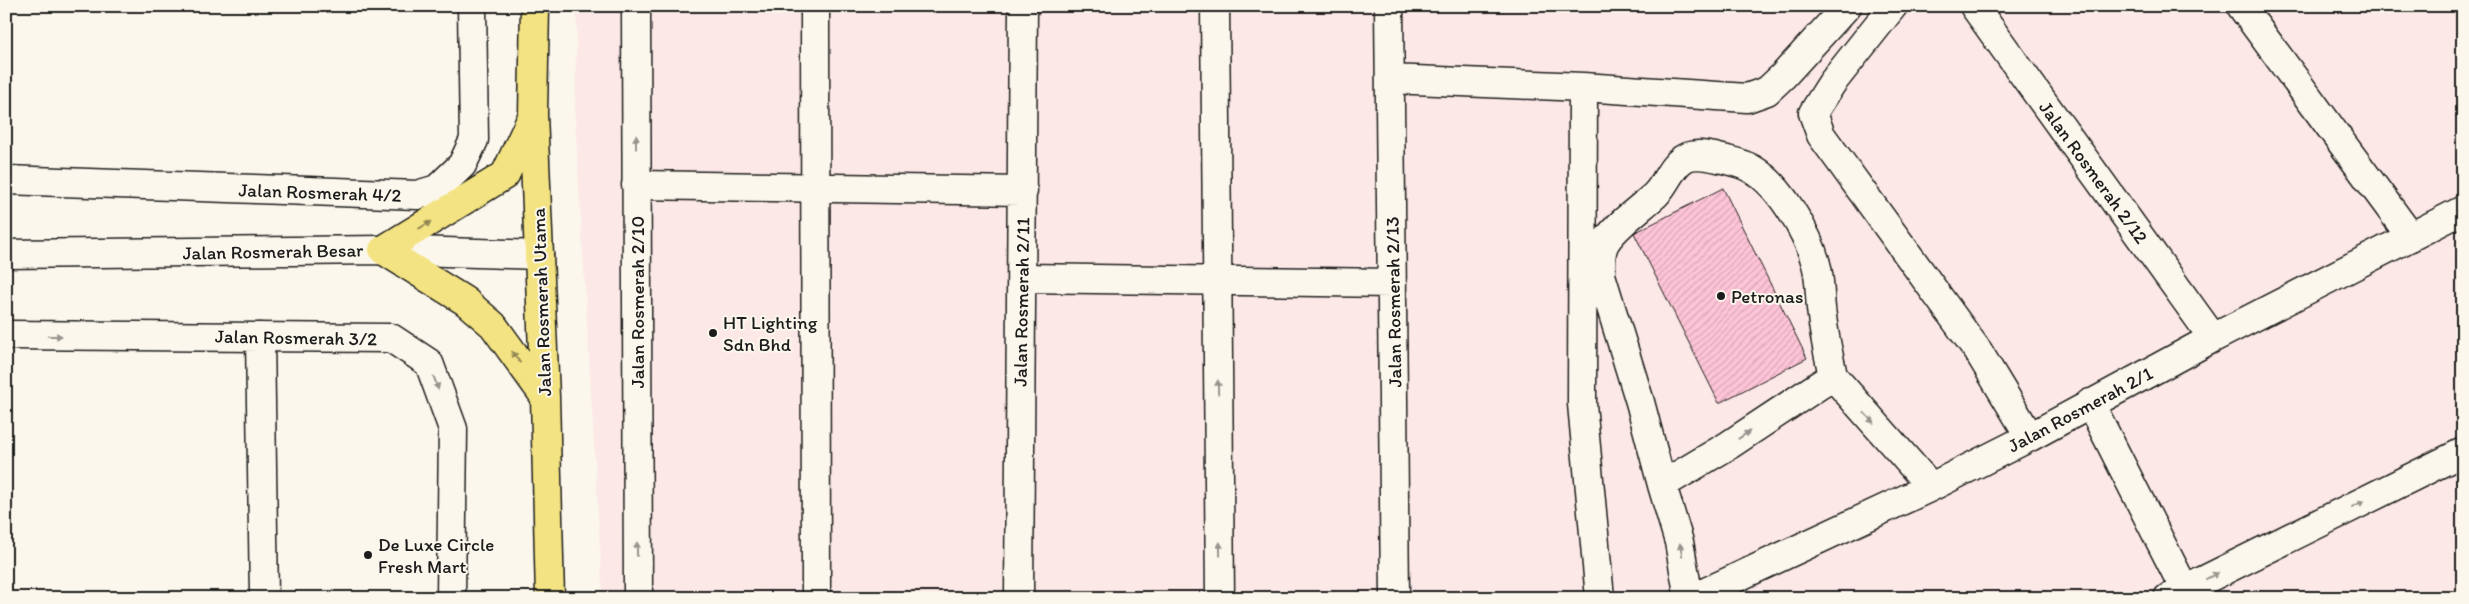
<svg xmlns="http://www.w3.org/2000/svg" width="2469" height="604" viewBox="0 0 2469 604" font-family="Itim,sans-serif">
<defs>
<pattern id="building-hatch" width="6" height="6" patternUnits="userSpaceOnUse" patternTransform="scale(1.25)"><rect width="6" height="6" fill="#fec4d7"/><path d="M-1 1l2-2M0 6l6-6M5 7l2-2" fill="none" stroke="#d9a8b8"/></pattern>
</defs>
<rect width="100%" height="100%" fill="#fbf7ec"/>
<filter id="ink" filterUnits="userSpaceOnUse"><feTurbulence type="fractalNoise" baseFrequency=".02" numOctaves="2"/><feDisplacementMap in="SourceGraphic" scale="10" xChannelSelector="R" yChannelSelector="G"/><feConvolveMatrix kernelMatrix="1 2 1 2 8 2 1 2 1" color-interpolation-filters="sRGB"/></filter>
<g filter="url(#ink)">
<!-- built -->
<path fill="#fce8e6" d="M577 6H2463V598H603L575 117Z"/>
<!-- building -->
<path fill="url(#building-hatch)" stroke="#1c1c1c" d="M1723 188 1807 358 1719 403 1634 233Z"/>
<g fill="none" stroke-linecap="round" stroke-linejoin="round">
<defs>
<path id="minor" d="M636 6 638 598
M815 6 816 598
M1215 6 1220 598
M1389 6 1395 598
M1893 6 1832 83 1813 113 1821 135 1978 351 2030 437
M1974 6 2213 338
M2241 6 2411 237
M1390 79 1583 87 1747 98 1767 91 1783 76 1847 6
M1583 87 1582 404 1600 598
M6 180 417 195 437 189 462 165 474 140 472 6
M636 185 1023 191
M6 254 383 250 539 255
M1022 278 1392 283
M6 335 391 338 429 363 453 429 451 598
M260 337 264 598
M2090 403 2189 598
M1662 485 1640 402 1601 275C1601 266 1600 254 1604 245 1612 228 1641 208 1655 195 1666 184 1670 168 1683 159 1695 151 1713 157 1727 160 1735 162 1744 164 1752 169 1780 185 1808 233 1816 264 1821 281 1819 299 1822 316 1824 336 1829 356 1833 376
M1019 598 1023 6
M1689 598 1679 542 1662 485 1729 445 1833 376 1931 487
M1693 598 1931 487 2030 437 2213 338 2463 210
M2168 598 2463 452"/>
<path id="major" d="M535 6 533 114 545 397 550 598
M532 117 505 175 383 250 465 301 493 325 545 397"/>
</defs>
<!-- minor casing -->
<use href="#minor" stroke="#1c1c1c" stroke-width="31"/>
<!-- major casing -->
<use href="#major" stroke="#1c1c1c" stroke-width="31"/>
<!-- minor -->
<use href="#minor" stroke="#fbf7ec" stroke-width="28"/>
<!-- major -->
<use href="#major" stroke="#f4e382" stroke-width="28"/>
</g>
<!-- one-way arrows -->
<defs><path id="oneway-solid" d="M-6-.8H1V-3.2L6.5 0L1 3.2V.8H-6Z" transform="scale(1.25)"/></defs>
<g fill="#97948e">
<use href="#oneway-solid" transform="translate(636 142) rotate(-90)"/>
<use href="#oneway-solid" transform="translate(55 336)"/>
<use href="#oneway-solid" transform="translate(436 383) rotate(70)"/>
<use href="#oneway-solid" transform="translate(1218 387) rotate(-91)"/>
<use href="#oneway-solid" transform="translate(1869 418) rotate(48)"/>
<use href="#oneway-solid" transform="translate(1744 435) rotate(-34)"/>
<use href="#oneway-solid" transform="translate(2358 504) rotate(-26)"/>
<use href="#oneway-solid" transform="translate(637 549) rotate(-90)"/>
<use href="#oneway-solid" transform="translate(1220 549) rotate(-91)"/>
<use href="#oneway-solid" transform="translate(1681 550) rotate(-100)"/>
<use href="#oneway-solid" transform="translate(2212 576) rotate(-26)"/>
</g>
<g fill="#938954">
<use href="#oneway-solid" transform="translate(425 225) rotate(-31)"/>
<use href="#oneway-solid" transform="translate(516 357) rotate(-126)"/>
</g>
</g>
<!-- markers -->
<g fill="#1c1c1c" stroke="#fbf7ec" stroke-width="2">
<circle cx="1721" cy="296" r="5"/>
<circle cx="713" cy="333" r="5"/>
<circle cx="368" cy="555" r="5"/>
</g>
<g text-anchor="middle" stroke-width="4" stroke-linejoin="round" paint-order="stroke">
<!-- street labels -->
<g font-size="19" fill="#1c1c1c" stroke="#fbf7ec">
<text transform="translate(2094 172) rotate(54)" y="7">Jalan Rosmerah 2/12</text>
<text transform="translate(320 192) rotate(2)" y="7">Jalan Rosmerah 4/2</text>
<text transform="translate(273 251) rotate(-1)" y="7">Jalan Rosmerah Besar</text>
<text transform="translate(541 302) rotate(-92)" y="7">Jalan Rosmerah Utama</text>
<text transform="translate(637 302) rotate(-90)" y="7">Jalan Rosmerah 2/10</text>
<text transform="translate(1021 302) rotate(-89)" y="7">Jalan Rosmerah 2/11</text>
<text transform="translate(1393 302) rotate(-91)" y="7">Jalan Rosmerah 2/13</text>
<text transform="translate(296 337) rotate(1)" y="7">Jalan Rosmerah 3/2</text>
<text transform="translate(2080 409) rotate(-28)" y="7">Jalan Rosmerah 2/1</text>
</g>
<!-- poi labels -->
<g font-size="19" fill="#1c1c1c" stroke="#fbf7ec" text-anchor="start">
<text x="1731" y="303">Petronas</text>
<text x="723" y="329">HT Lighting<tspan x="723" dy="22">Sdn Bhd</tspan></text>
<text x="378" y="551">De Luxe Circle<tspan x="378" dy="22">Fresh Mart</tspan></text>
</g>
</g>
<!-- margin -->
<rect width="2469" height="604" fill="none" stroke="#fbf7ec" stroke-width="25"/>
<rect x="12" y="12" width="2444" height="579" fill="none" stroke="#1c1c1c" stroke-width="2" filter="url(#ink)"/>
</svg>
